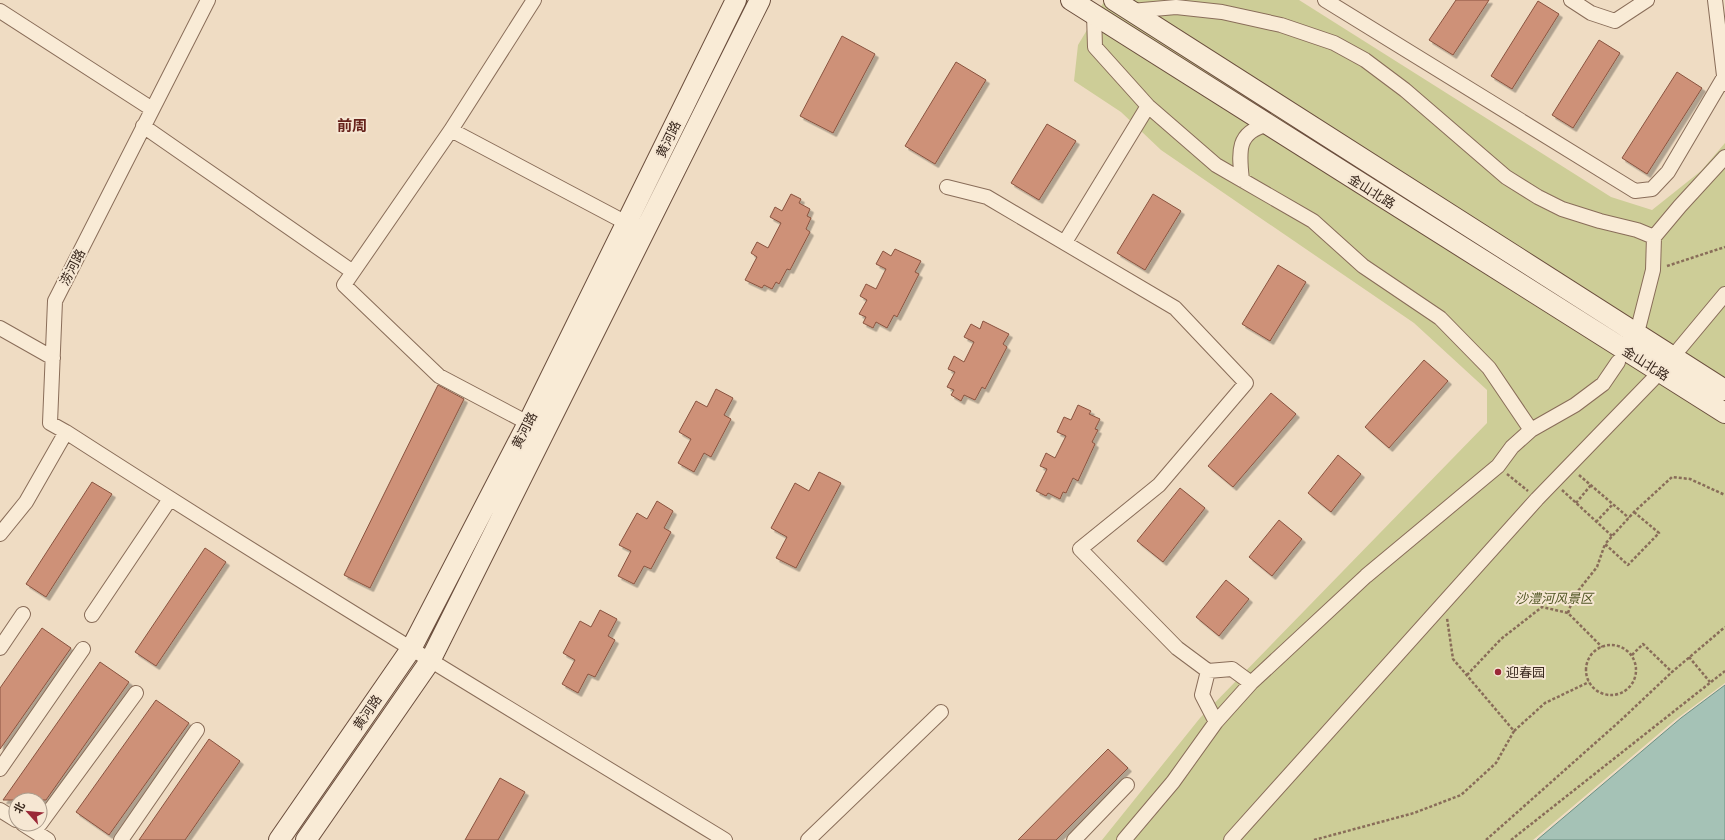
<svg xmlns="http://www.w3.org/2000/svg" width="1725" height="840" viewBox="0 0 1725 840" font-family="'IBM Plex Serif','Noto Sans SC',serif">
<defs>
<filter id="shadow"><feDropShadow dx="3.5" dy="3.5" stdDeviation="0" flood-color="#0004"/></filter>
</defs>
<rect width="100%" height="100%" fill="#efdcc3"/>
<!-- green -->
<path fill="#cdcd97" d="M1105 0H1299L1611 197 1652 210 1701 171 1725 143V683L1675 720 1533 840H1102L1200 718 1487 423V390L1414 323 1161 150 1121 112 1074 81 1078 45Z"/>
<!-- water -->
<path fill="#a5c2b6" stroke="#6c9083" d="M1725 685V840H1537L1681 718Z"/>
<!-- building -->
<path fill="#ce9178" stroke="#89533f" filter="url(#shadow)" d="M1456 0H1489L1453 55 1429 40Z
M1538 1 1559 14 1512 89 1491 76Z
M842 36 875 54 833 133 800 116Z
M1599 40 1620 53 1573 128 1552 115Z
M956 62 986 80 935 164 905 146Z
M1677 72 1702 88 1647 174 1622 158Z
M1047 124 1076 141 1039 200 1011 183Z
M791 194 801 199 799 203 810 209 807 216 811 218 806 229 810 232 790 270 787 269 779 284 776 282 772 289 764 285 762 288 745 280 757 257 751 253 757 242 768 248 781 223 770 217 775 207 782 211Z
M1153 194 1181 211 1145 270 1117 253Z
M895 249 921 261 915 272 919 274 897 317 894 315 887 328 876 322 873 328 863 323 866 317 859 314 867 300 860 296 866 284 876 289 886 269 876 264 883 251 891 256Z
M1278 265 1306 282 1270 341 1242 324Z
M983 321 1009 334 1003 344 1007 347 985 389 982 387 975 400 964 395 961 401 951 395 954 390 947 387 955 372 948 369 954 356 964 362 974 342 964 337 971 324 980 329Z
M1424 360 1448 381 1389 448 1365 427Z
M438 385 464 399 370 588 344 575Z
M716 389 733 398 724 415 731 419 711 457 704 453 694 472 678 463 691 439 679 432 696 401 707 407Z
M1271 393 1296 414 1233 487 1208 466Z
M1078 405 1091 411 1089 414 1100 419 1095 429 1098 430 1092 442 1095 444 1078 481 1073 478 1066 493 1063 492 1060 499 1048 493 1046 496 1036 491 1047 469 1040 466 1046 453 1055 458 1066 436 1057 432 1064 417 1071 420Z
M1338 455 1361 474 1331 512 1308 493Z
M819 472 841 483 796 568 776 558 787 537 771 528 795 483 809 491Z
M92 482 112 494 46 597 26 584Z
M1180 488 1205 508 1163 562 1137 541Z
M657 501 673 511 664 528 671 532 651 569 644 566 634 584 618 576 631 551 619 545 637 513 647 519Z
M1279 520 1302 539 1272 576 1249 557Z
M205 548 226 562 156 666 135 652Z
M1226 580 1249 599 1219 636 1196 617Z
M600 610 617 619 608 636 615 640 595 677 588 674 578 693 562 684 575 660 563 653 580 621 591 627Z
M42 628 71 648 0 749V688Z
M100 662 129 682 46 800H3Z
M156 700 189 723 109 835 76 812Z
M209 739 240 761 185 840H139Z
M1108 749 1128 768 1056 840H1018Z
M500 778 525 792 498 840H465Z"/>
<g fill="none" stroke-linecap="round" stroke-linejoin="round">
<defs>
<path id="street" d="M1325 0 1635 191 1652 189 1668 172 1724 77
M1571 0 1591 13 1615 21 1647 0
M1715 0 1725 84
M0 11 152 109
M1131 11 1176 7 1222 12 1281 25 1334 43 1365 60 1405 90 1506 177 1538 197 1562 209 1600 221 1637 230 1654 237 1680 206 1725 157
M1094 14 1095 47 1148 106 1216 165 1313 221 1363 266 1440 318 1489 368 1531 430
M143 126 353 272
M451 130 634 227
M1242 180C1239 153 1236 132 1267 125
M947 187 987 197 1175 308 1246 383 1159 485 1080 549 1177 648 1208 671 1232 669 1251 683
M1065 242 1148 106
M1639 325 1653 270 1654 237
M0 328 53 358
M528 423 439 376 344 285 451 130 534 0
M66 432C283 572 505 706 725 840
M0 534 26 502 66 432 50 423 55 301 208 0
M92 615 170 499
M0 648 23 614
M1208 671 1202 695 1216 722
M0 769 83 649
M0 810 16 820
M23 824 48 840
M40 824 136 693
M121 840 197 730
M808 840 941 712
M1074 840 1127 785
M1124 840 1173 782 1216 722 1251 683 1366 576 1498 466 1512 447 1531 430 1575 405 1603 384 1618 362
M1231 840 1537 499 1660 372 1725 294"/>
<path id="secondary" d="M1071 0 1725 413
M1114 0 1725 390
M279 840 411 649 528 423 736 0
M306 840 430 661 760 0"/>
</defs>
<!-- street casing -->
<use href="#street" stroke="#896d59" stroke-width="16"/>
<!-- secondary casing -->
<use href="#secondary" stroke="#6b4e3d" stroke-width="22"/>
<!-- path -->
<path stroke="#896d59" stroke-width="2.5" stroke-dasharray="3 2" stroke-linecap="butt" d="M1667 266 1725 247
M1507 474 1528 491
M1579 475 1629 518
M1562 490 1612 536
M1576 503 1591 485
M1634 512 1659 533 1628 565 1605 544 1634 512 1672 477 1690 479 1725 495
M1596 522 1613 504
M1568 613 1574 596 1597 567 1605 544
M1586 670a25 25 0 1 1 50 0a25 25 0 1 1-50 0Z
M1632 655 1643 644 1672 672 1725 627
M1689 657 1710 682
M1467 675 1501 639 1542 607 1568 613 1602 647
M1514 731 1545 703 1589 682
M1314 840 1414 813 1461 795 1496 763 1514 731 1453 659 1447 618
M1486 840 1620 721 1672 672
M1511 840 1725 671"/>
<!-- street -->
<use href="#street" stroke="#f9ebd6" stroke-width="14"/>
<!-- secondary -->
<use href="#secondary" stroke="#f9ebd6" stroke-width="20"/>
</g>
<!-- markers -->
<circle fill="#9a2837" stroke="#f6e7d3" stroke-width="1.5" cx="1498" cy="672" r="4"/>
<g text-anchor="middle" stroke-width="4" stroke-linejoin="round" paint-order="stroke">
<!-- street labels -->
<g font-size="13" fill="#39281e" stroke="#f6e7d3">
<text transform="translate(668 139) rotate(-64)" y="5">黄河路</text>
<text transform="translate(1372 191) rotate(32)" y="5">金山北路</text>
<text transform="translate(72 267) rotate(-63)" y="5">涝河路</text>
<text transform="translate(1646 363) rotate(32)" y="5">金山北路</text>
<text transform="translate(524 430) rotate(-63)" y="5">黄河路</text>
<text transform="translate(367 712) rotate(-55)" y="5">黄河路</text>
</g>
<!-- park labels -->
<g font-size="13" font-style="italic" fill="#505624" stroke="#f6e7d3">
<text x="1554" y="603">沙澧河风景区</text>
</g>
<!-- poi labels -->
<g font-size="13" fill="#39281e" stroke="#f6e7d3" text-anchor="start">
<text x="1506" y="677">迎春园</text>
</g>
<!-- quarter labels -->
<g font-size="15" font-weight="bold" fill="#67231c" stroke="#f6e7d3">
<text x="352" y="131">前周</text>
</g>
</g>
<!-- north arrow -->
<g transform="translate(28 812) rotate(297)"><circle r="19" fill="#f6e7d3" stroke="#aa9b8b"/>
<path d="M0-3L7 15L0 10L-7 15Z" fill="#9a2837"/>
<text y="-6" font-size="11" font-weight="bold" text-anchor="middle" fill="#39281e">北</text>
</g>
</svg>
